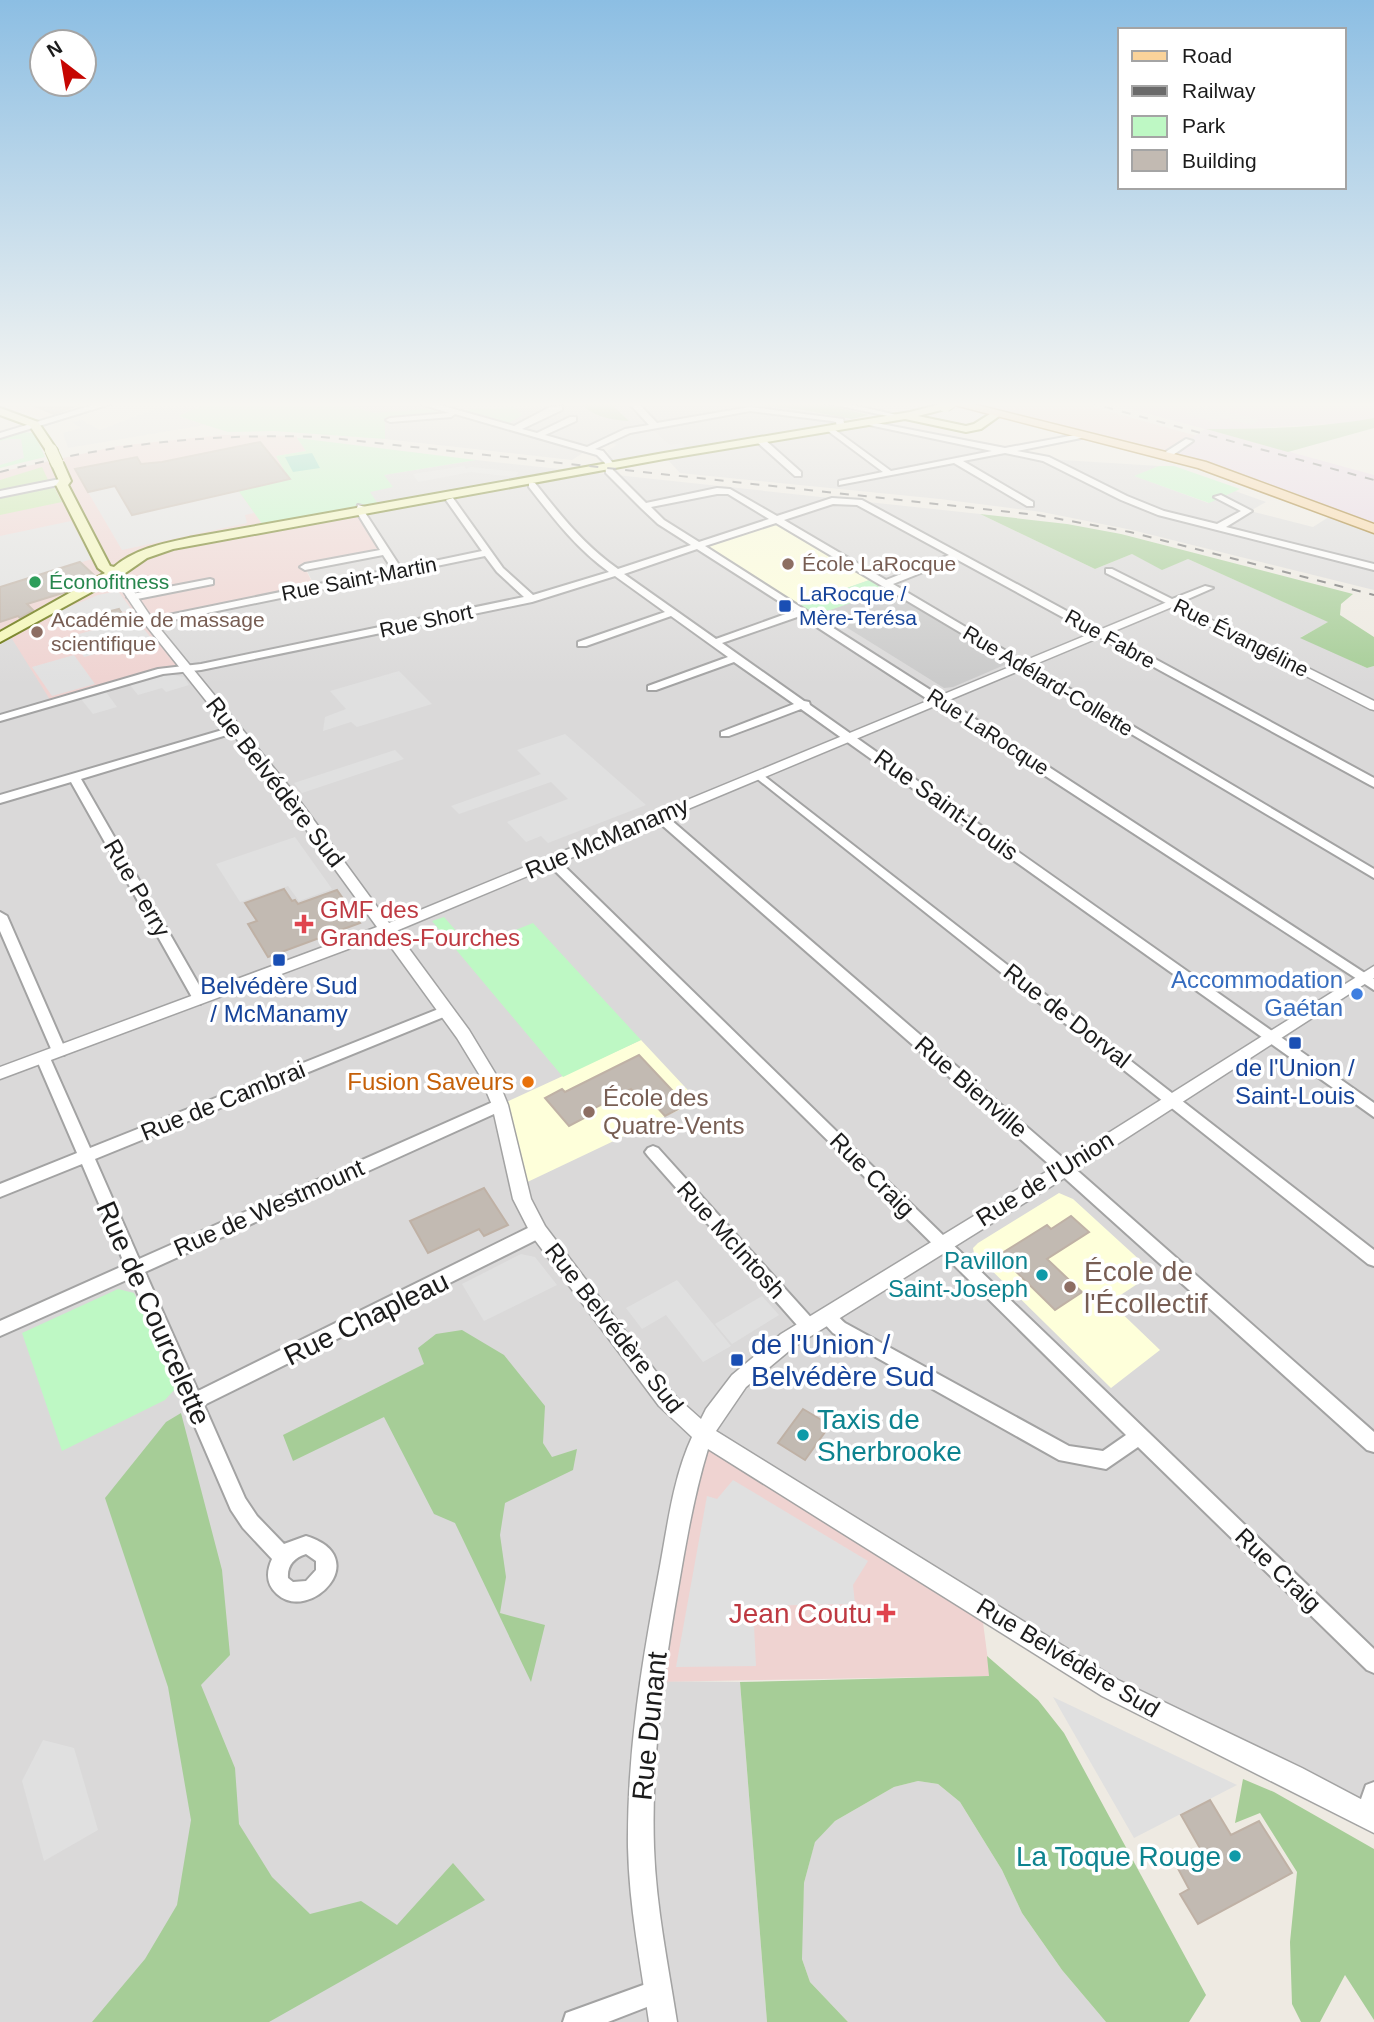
<svg xmlns="http://www.w3.org/2000/svg" width="1374" height="2022" viewBox="0 0 1374 2022" font-family="Helvetica,sans-serif">
<rect width="100%" height="100%" fill="#eeeae2"/>
<!-- residential -->
<path fill="#dad9d9" d="M338 402H522L374 413Z
M607 402H730L803 410 1046 459 1159 466 1135 476 1208 503 1235 491 1266 502 1250 511 1313 527 1332 515 1374 529V590L1132 530 1042 512 940 499 680 473 668 460 682 457 649 427 635 429 589 449 572 460 385 439V418Z
M476 460 980 514 1095 569 1132 554 1162 569 1188 559 1329 622 1301 637 1367 668 1374 666V1820L981 1607 651 1681 740 1682 767 2022H0V638L9 633 149 622 315 587 305 567 360 511 369 492 383 475Z
M918 1781 938 1784 960 1802 1002 1870 1022 1913 1062 1970 1106 2022H848L810 1982 802 1959 801 1938 804 1883 815 1841 835 1821 894 1787Z"/>
<!-- commercial -->
<path fill="#efd3d1" d="M962 402H1075L1197 436 1171 452Z
M222 435 296 436 306 451 277 456 361 507 386 552 305 568 315 588 150 622 186 668 52 703 9 634 0 638V472L118 446Z
M703 1434 981 1607 990 1676 650 1682Z"/>
<!-- industrial -->
<path fill="#e7d4e3" d="M1105 402H1374V418L1349 423 1210 430 1374 475V529L1167 455 1205 429Z"/>
<!-- education -->
<path fill="#feffda" d="M777 520 875 578 793 607 699 546Z
M641 1040 698 1101 519 1186 500 1105Z
M1059 1193 1073 1199 1154 1273 1110 1302 1160 1350 1111 1388 974 1253 973 1248 978 1243Z"/>
<!-- religious -->
<path fill="#cacaca" d="M889 590 1008 660 1009 663 953 687 944 688 830 617 817 614Z"/>
<!-- military -->
<path fill="#f0ddd5" d="M21 402H101L43 418 8 407Z"/>
<!-- grass -->
<path fill="#c6e8a8" d="M42 467 48 480 0 490V480Z
M54 487 62 502 0 515V497Z"/>
<!-- forest -->
<path fill="#a6cd97" d="M578 402H628L614 407 629 421C609 420 593 416 578 402Z
M725 402H814L869 415 852 419 803 410Z
M1374 418V428L1288 452 1206 429C1262 429 1319 428 1374 418Z
M980 514 1067 524 1121 534 1353 594 1341 604 1340 615 1374 637V666L1367 668 1300 638 1328 622 1188 559 1162 570 1132 554 1095 569Z
M462 1330 504 1355 545 1406 543 1443 552 1457 577 1449 573 1470 505 1503 500 1535 506 1577 500 1613 545 1625 531 1682 455 1523 434 1514 384 1417 293 1461 283 1435 424 1364 418 1348 436 1334Z
M181 1413 222 1570 230 1655 201 1685 235 1768 239 1824 272 1877 310 1914 361 1901 397 1925 453 1863 485 1900 269 2022H92L145 1959 177 1905 191 1820 168 1687 105 1498 166 1422Z
M987 1656 1038 1700 1064 1733 1206 1995 1189 2022H1106L1062 1970 1022 1913 1002 1870 960 1802 938 1784 918 1781 894 1787 835 1821 815 1842 804 1883 802 1959 810 1982 848 2022H767L740 1682 989 1676Z
M1243 1779 1274 1792 1374 1849V2020L1345 1975 1320 2022H1301L1292 2004 1290 1942 1297 1872 1260 1813 1235 1823Z"/>
<!-- park -->
<path fill="#bef8c4" d="M211 402H338L374 413 426 409 439 412 385 418V439L274 431 228 432 177 416Z
M515 407 522 415 509 423 465 410Z
M23 432 34 433 45 457 0 468V439Z
M297 438 476 460 384 475 393 487 370 492 378 504 263 525 237 489 289 479 276 456 306 451Z
M1159 466H1174L1240 489 1209 503 1134 476Z
M875 578 893 589 809 617 793 607Z
M444 917 471 948 533 923 641 1040 563 1077 432 921Z
M118 1289 134 1293 175 1389 165 1400 62 1451 22 1333Z"/>
<!-- pitch -->
<path fill="#80ddbb" d="M312 453 320 468 293 472 285 457Z"/>
<!-- parking -->
<path fill="#e0e0e0" d="M173 402H211L178 416 205 425 68 448 63 433 81 428 72 422 82 420 100 430Z
M1199 404 1259 420 1252 425 1222 418 1216 422 1185 414Z
M651 430 670 445 682 443 688 449 624 460H612L607 451 617 445 611 443 634 433Z
M8 439H21L24 458 0 465V441Z
M464 466 466 469 471 467 519 472 515 477 471 472 418 482 413 474Z
M115 486 132 515 237 489 254 513 245 515 247 523 122 550 88 492Z
M71 521 92 559 0 587V536Z
M118 591 132 610 122 612 119 609 87 617 92 626 68 630 54 613 98 595Z
M135 618 152 639 84 657 72 636Z
M74 655 95 684 52 696 32 667Z
M399 671 432 704 357 727 351 722 323 731 325 717 346 709 330 691Z
M167 674 184 677 189 685 166 692 162 688 138 695 130 685Z
M106 692 117 707 93 714 81 699Z
M565 734 646 805 548 843 541 836 526 842 507 822 568 799 551 782 459 814 451 806 541 774 517 750Z
M395 750 404 759 302 793 294 783Z
M295 837 332 889 299 901 288 886 240 902 216 864Z
M521 1254 535 1257 557 1285 484 1321 462 1284Z
M677 1280 731 1346 703 1362 666 1315 642 1329 626 1308Z
M762 1296 779 1315 732 1344 715 1324Z
M733 1480 868 1561 853 1585 855 1604 753 1606 756 1666 676 1667 707 1496 717 1499Z
M1053 1697 1237 1785 1134 1838Z
M43 1740 74 1748 98 1830 44 1861 22 1781Z"/>
<!-- building -->
<path fill="#c2bab2" stroke="#bfb1a5" stroke-width="2" d="M25 402H83V403L54 414Z
M260 442 290 479 132 515 115 486 88 492 75 469 137 457 141 464 162 462Z
M80 562 95 576 66 592 27 604 33 610 20 618 18 616 0 622V587Z
M119 609 125 618 93 626 88 617Z
M284 889 292 901 295 900 298 904 337 890 360 923 268 957 248 924 257 921 245 903Z
M639 1055 686 1105 665 1116 645 1094 639 1097 631 1089 585 1113 588 1116 569 1126 545 1098 562 1089 565 1092Z
M484 1188 508 1225 484 1236 479 1229 428 1253 410 1221Z
M1071 1216 1089 1232 1047 1259 1082 1292 1055 1310 999 1255 1047 1225 1051 1229Z
M803 1409 830 1425 805 1460 778 1443Z
M1210 1800 1231 1835 1259 1821 1292 1873 1198 1924 1180 1894 1189 1889 1175 1863 1201 1850 1181 1815Z"/>
<g fill="none" stroke-linecap="round" stroke-linejoin="round">
<defs>
<path id="minor" d="M103 402H117L0 438V433Z
M415 402H429L514 426 550 407 562 406V410L522 429 537 433 570 417H576V421L545 435 587 447 625 429 649 425 628 402H637L657 423 750 407 843 419 845 427 841 429 837 427 836 422 832 421 750 411 630 433 595 449 603 451 613 463V470L646 503 717 488 730 489 777 516 832 498 862 500 1374 778V787L1370 785 956 559 893 584 1374 869V878L776 523 705 546 943 698 1374 979V990L800 616 722 643 804 701 809 702 810 705 1374 1103V1117L801 709 729 736H721V732L794 704 734 662 656 690H648V686L728 657 671 616 586 646H578V642L665 612 615 576 532 602 201 670 163 674 0 721V715L158 669 201 664 524 597 497 572 485 556 149 625 144 622 149 619 392 569 383 555 305 570 300 567 305 564 380 550 356 511 358 505 365 507 364 511 401 568 482 551 446 500 453 498 503 568 533 595 609 572C576 548 554 519 529 487V483H535C561 516 584 545 618 569L691 545 658 524 641 508 606 473 605 463 597 455 455 414 451 417 390 422 386 420 390 418 449 413ZM717 494H728L769 519 699 542 664 520 651 507ZM833 504 857 505 949 555 886 580 784 520ZM697 549 794 611 716 639 624 574Z
M821 402H839L906 417 902 419Z
M866 421 1005 448 1086 433V437L1017 451 1049 457 1127 496 1164 511 1217 524 1241 511 1214 497 1221 495 1252 511 1226 527 1374 564V570L1158 515 1121 500 1043 461 1005 453 963 461 1033 502V506H1027L954 463 839 485V481L883 472 828 431V427H831L891 471 992 451 869 425H866Z
M758 439H764L801 472V476H795L758 443Z
M1186 439 1193 441 1170 457H1164V453Z
M65 478 69 481 68 483 0 497V491Z
M1106 569H1112L1172 599 1205 586 1213 588 1172 606 1106 573Z
M210 579 213 580V584L132 600 127 597 132 594Z
M236 726 240 727V731L81 779 207 999 200 1004 193 999 71 782 0 803V795Z
M759 772 1374 1250V1266L1368 1264 755 777V773Z
M659 812 663 813 1071 1165 1374 1432V1452L1367 1450 1059 1173 655 819 653 816Z
M552 857 556 858 947 1239 1374 1649V1673L1367 1670 1138 1447 1106 1469 1059 1460 833 1333 818 1317 821 1312C832 1308 837 1316 845 1323L1069 1446 1103 1451 1126 1435 548 864 546 861Z
M0 912 7 916 66 1051 64 1055H54L52 1051 0 931Z
M446 1006 453 1011 451 1014 95 1159 139 1259 495 1101H505L507 1105 505 1109 145 1272 198 1391 532 1226 538 1224 544 1226 546 1231 544 1236 204 1405 245 1498 257 1516 284 1544 306 1536C375 1557 310 1624 277 1594 266 1584 266 1572 272 1559L243 1528 231 1510 131 1278 0 1336V1321L125 1265 82 1164 0 1197V1184L77 1153 36 1058 38 1054 43 1053 50 1058 90 1148ZM306 1554 316 1561V1570L306 1581 293 1582 288 1578C287 1565 294 1558 306 1554Z
M653 1146 658 1148 816 1323 819 1328 816 1333 810 1335 804 1333 648 1156 645 1152 648 1148Z
M1374 1782V1823L1366 1827 1358 1824 1355 1816 1366 1785Z
M657 1980 665 1984 669 1992 665 2000 608 2022H563L566 2013Z"/>
<path id="tertiary" d="M112 571H120L153 620 291 789 389 923 1172 600 1374 701V710L1370 709 1172 607 396 931 469 1030 495 1073 508 1105 531 1199 545 1226 673 1394 701 1419 706 1409 732 1375 781 1334 1059 1164 1374 966V978L1071 1174 795 1346 746 1387 716 1431 1118 1680 1302 1768 1374 1806V1833L1102 1696 708 1449C694 1495 686 1542 678 1589 663 1675 651 1760 654 1848 656 1906 668 1964 677 2022H649C641 1964 629 1906 628 1847 627 1755 641 1667 658 1577 667 1531 672 1480 692 1437L659 1406 532 1236 513 1199 492 1105 479 1074 457 1038 383 936 0 1079V1067L377 927 281 795 145 624 111 573Z"/>
<path id="secondary" d="M945 403 950 406 949 408 918 416 966 426 974 424 993 412 1002 414 981 429 966 432 905 419 664 459 173 549 147 558 121 576 0 642V632L105 573 98 568 56 485 59 481 51 463 53 461 63 463 71 481 68 485 110 566 114 567C136 548 166 543 194 537L664 453 910 412Z
M0 408 38 422 57 450 55 452H47L30 426 0 415Z"/>
<path id="primary" d="M943 402H965L1206 462 1374 524V533L1198 468Z"/>
</defs>
<!-- minor casing -->
<use href="#minor" stroke="#a3a3a3" stroke-width="4"/>
<!-- tertiary casing -->
<use href="#tertiary" stroke="#a3a3a3" stroke-width="3"/>
<!-- secondary casing -->
<use href="#secondary" stroke="#637106" stroke-width="4"/>
<!-- primary casing -->
<use href="#primary" stroke="#936602" stroke-width="3"/>
<!-- minor -->
<use href="#minor" fill="#fff" fill-rule="evenodd"/>
<!-- tertiary -->
<use href="#tertiary" fill="#fff" fill-rule="evenodd"/>
<!-- secondary -->
<use href="#secondary" fill="#f4f8b5" fill-rule="evenodd"/>
<!-- primary -->
<use href="#primary" fill="#fad39a" fill-rule="evenodd"/>
<!-- rail -->
<path stroke="#6a6a6a" stroke-width="2" stroke-dasharray="9 9" stroke-linecap="butt" d="M1087 402 1374 480
M0 472C107 444 212 433 322 437L1038 515 1130 532 1374 595"/>
<defs>
<path id="secondary-bridge" d="M945 406 951 402
M51 450 57 463"/>
</defs>
<!-- secondary-bridge casing -->
<use href="#secondary-bridge" stroke="#637106" stroke-width="14" stroke-linecap="butt"/>
<!-- secondary-bridge -->
<use href="#secondary-bridge" stroke="#f4f8b5" stroke-width="12"/>
</g>
<!-- sky -->
<linearGradient id="sky" x2="0" y2="1"><stop stop-color="#8cbee3"/><stop offset="0.59" stop-color="#f7f6f2"/><stop offset="1" stop-color="#f7f6f2" stop-opacity="0"/></linearGradient>
<rect width="1374" height="685" fill="url(#sky)"/>
<!-- markers -->
<g fill="#8d6e63" stroke="#fff" stroke-width="2.5">
<circle cx="788" cy="564" r="7"/>
<circle cx="37" cy="632" r="7"/>
<circle cx="589" cy="1112" r="7"/>
<circle cx="1070" cy="1287" r="7"/>
</g>
<circle fill="#2e9e5b" stroke="#fff" stroke-width="2.5" cx="35" cy="582" r="7"/>
<g fill="#1a4fb4" stroke="#fff" stroke-width="2.5">
<rect x="778" y="599" width="14" height="14" rx="3.5"/>
<rect x="272" y="953" width="14" height="14" rx="3.5"/>
<rect x="1288" y="1036" width="14" height="14" rx="3.5"/>
<rect x="730" y="1353" width="14" height="14" rx="3.5"/>
</g>
<g fill="#e0444e" stroke="#fff" stroke-width="2.5">
<path d="M300.5 913.5h7v7h7v7h-7v7h-7v-7h-7v-7h7z"/>
<path d="M882.5 1602.5h7v7h7v7h-7v7h-7v-7h-7v-7h7z"/>
</g>
<circle fill="#3f7fe0" stroke="#fff" stroke-width="2.5" cx="1357" cy="994" r="7"/>
<circle fill="#e8710a" stroke="#fff" stroke-width="2.5" cx="528" cy="1082" r="7"/>
<g fill="#0f9aa8" stroke="#fff" stroke-width="2.5">
<circle cx="1042" cy="1275" r="7"/>
<circle cx="803" cy="1435" r="7"/>
<circle cx="1235" cy="1856" r="7"/>
</g>
<g text-anchor="middle" stroke-width="7" stroke-linejoin="round" paint-order="stroke">
<!-- far-education labels -->
<g font-size="21" fill="#785e54" stroke="#fff" text-anchor="start">
<text x="802" y="571">École LaRocque</text>
<text x="51" y="627">Académie de massage<tspan x="51" dy="24">scientifique</tspan></text>
</g>
<!-- far-street labels -->
<g font-size="21" fill="#1c1c1c" stroke="#fff">
<text transform="translate(359 579) rotate(-11)" y="7">Rue Saint-Martin</text>
<text transform="translate(426 621) rotate(-12)" y="7">Rue Short</text>
<text transform="translate(1241 638) rotate(27)" y="7">Rue Évangéline</text>
<text transform="translate(1110 639) rotate(29)" y="7">Rue Fabre</text>
<text transform="translate(1048 681) rotate(31)" y="7">Rue Adélard-Collette</text>
<text transform="translate(988 732) rotate(33)" y="7">Rue LaRocque</text>
</g>
<!-- far-leisure labels -->
<g font-size="21" fill="#27864d" stroke="#fff" text-anchor="start">
<text x="49" y="589">Éconofitness</text>
</g>
<!-- far-transit labels -->
<g font-size="21" fill="#164399" stroke="#fff" text-anchor="start">
<text x="799" y="601">LaRocque /<tspan x="799" dy="24">Mère-Terésa</tspan></text>
</g>
<!-- street labels -->
<g font-size="24" fill="#1c1c1c" stroke="#fff">
<text transform="translate(275 782) rotate(52)" y="8">Rue Belvédère Sud</text>
<text transform="translate(946 805) rotate(36)" y="8">Rue Saint-Louis</text>
<text transform="translate(607 838) rotate(-23)" y="8">Rue McManamy</text>
<text transform="translate(137 888) rotate(60)" y="8">Rue Perry</text>
<text transform="translate(1067 1016) rotate(38)" y="8">Rue de Dorval</text>
<text transform="translate(971 1087) rotate(41)" y="8">Rue Bienville</text>
<text transform="translate(223 1101) rotate(-22)" y="8">Rue de Cambrai</text>
<text transform="translate(872 1175) rotate(45)" y="8">Rue Craig</text>
<text transform="translate(1045 1179) rotate(-32)" y="8">Rue de l'Union</text>
<text transform="translate(269 1208) rotate(-24)" y="8">Rue de Westmount</text>
<text transform="translate(731 1240) rotate(48)" y="8">Rue McIntosh</text>
<text transform="translate(614 1328) rotate(52)" y="8">Rue Belvédère Sud</text>
<text transform="translate(1278 1570) rotate(44)" y="8">Rue Craig</text>
<text transform="translate(1068 1658) rotate(31)" y="8">Rue Belvédère Sud</text>
</g>
<!-- health labels -->
<g font-size="24" fill="#be3a42" stroke="#fff" text-anchor="start">
<text x="320" y="918">GMF des<tspan x="320" dy="28">Grandes-Fourches</tspan></text>
</g>
<!-- shop labels -->
<g font-size="24" fill="#366cbe" stroke="#fff" text-anchor="end">
<text x="1343" y="988">Accommodation<tspan x="1343" dy="28">Gaétan</tspan></text>
</g>
<!-- transit labels -->
<g font-size="24" fill="#164399" stroke="#fff">
<text x="279" y="994">Belvédère Sud<tspan x="279" dy="28">/ McManamy</tspan></text>
<text x="1295" y="1076">de l'Union /<tspan x="1295" dy="28">Saint-Louis</tspan></text>
</g>
<!-- food labels -->
<g font-size="24" fill="#c56008" stroke="#fff" text-anchor="end">
<text x="514" y="1090">Fusion Saveurs</text>
</g>
<!-- education labels -->
<g font-size="24" fill="#785e54" stroke="#fff" text-anchor="start">
<text x="603" y="1106">École des<tspan x="603" dy="28">Quatre-Vents</tspan></text>
</g>
<!-- culture labels -->
<g font-size="24" fill="#0d838f" stroke="#fff" text-anchor="end">
<text x="1028" y="1269">Pavillon<tspan x="1028" dy="28">Saint-Joseph</tspan></text>
</g>
<!-- near-education labels -->
<g font-size="28" fill="#785e54" stroke="#fff" text-anchor="start">
<text x="1084" y="1281">École de<tspan x="1084" dy="32">l'Écollectif</tspan></text>
</g>
<!-- near-street labels -->
<g font-size="28" fill="#1c1c1c" stroke="#fff">
<text transform="translate(154 1313) rotate(66)" y="10">Rue de Courcelette</text>
<text transform="translate(366 1318) rotate(-26)" y="10">Rue Chapleau</text>
<text transform="translate(649 1726) rotate(-84)" y="10">Rue Dunant</text>
</g>
<!-- near-transit labels -->
<g font-size="28" fill="#164399" stroke="#fff" text-anchor="start">
<text x="751" y="1354">de l'Union /<tspan x="751" dy="32">Belvédère Sud</tspan></text>
</g>
<!-- near-culture labels -->
<g font-size="28" fill="#0d838f" stroke="#fff" text-anchor="start">
<text x="817" y="1429">Taxis de<tspan x="817" dy="32">Sherbrooke</tspan></text>
<text x="1221" y="1866" text-anchor="end">La Toque Rouge</text>
</g>
<!-- near-health labels -->
<g font-size="28" fill="#be3a42" stroke="#fff" text-anchor="end">
<text x="872" y="1623">Jean Coutu</text>
</g>
</g>
<!-- legend -->
<rect x="1118" y="28" width="228" height="161" fill="#ffffff" stroke="#a4a4a4" stroke-width="2"/>
<rect x="1132" y="51" width="35" height="10" fill="#fad39a" stroke="#a4a4a4" stroke-width="2"/>
<text x="1182" y="63" font-size="21" fill="#1c1c1c">Road</text>
<rect x="1132" y="86" width="35" height="10" fill="#6a6a6a" stroke="#a4a4a4" stroke-width="2"/>
<text x="1182" y="98" font-size="21" fill="#1c1c1c">Railway</text>
<rect x="1132" y="116" width="35" height="21" fill="#bef8c4" stroke="#a4a4a4" stroke-width="2"/>
<text x="1182" y="133" font-size="21" fill="#1c1c1c">Park</text>
<rect x="1132" y="150" width="35" height="21" fill="#c2bab2" stroke="#a4a4a4" stroke-width="2"/>
<text x="1182" y="168" font-size="21" fill="#1c1c1c">Building</text>
<!-- north arrow -->
<g transform="translate(63 63) rotate(329)"><circle r="33" fill="#ffffff" stroke="#a4a4a4" stroke-width="2"/>
<path d="M0-5L12 26L0 18L-12 26Z" fill="#c60602"/>
<text y="-10" font-size="19" font-weight="bold" text-anchor="middle" fill="#1c1c1c">N</text>
</g>
</svg>
